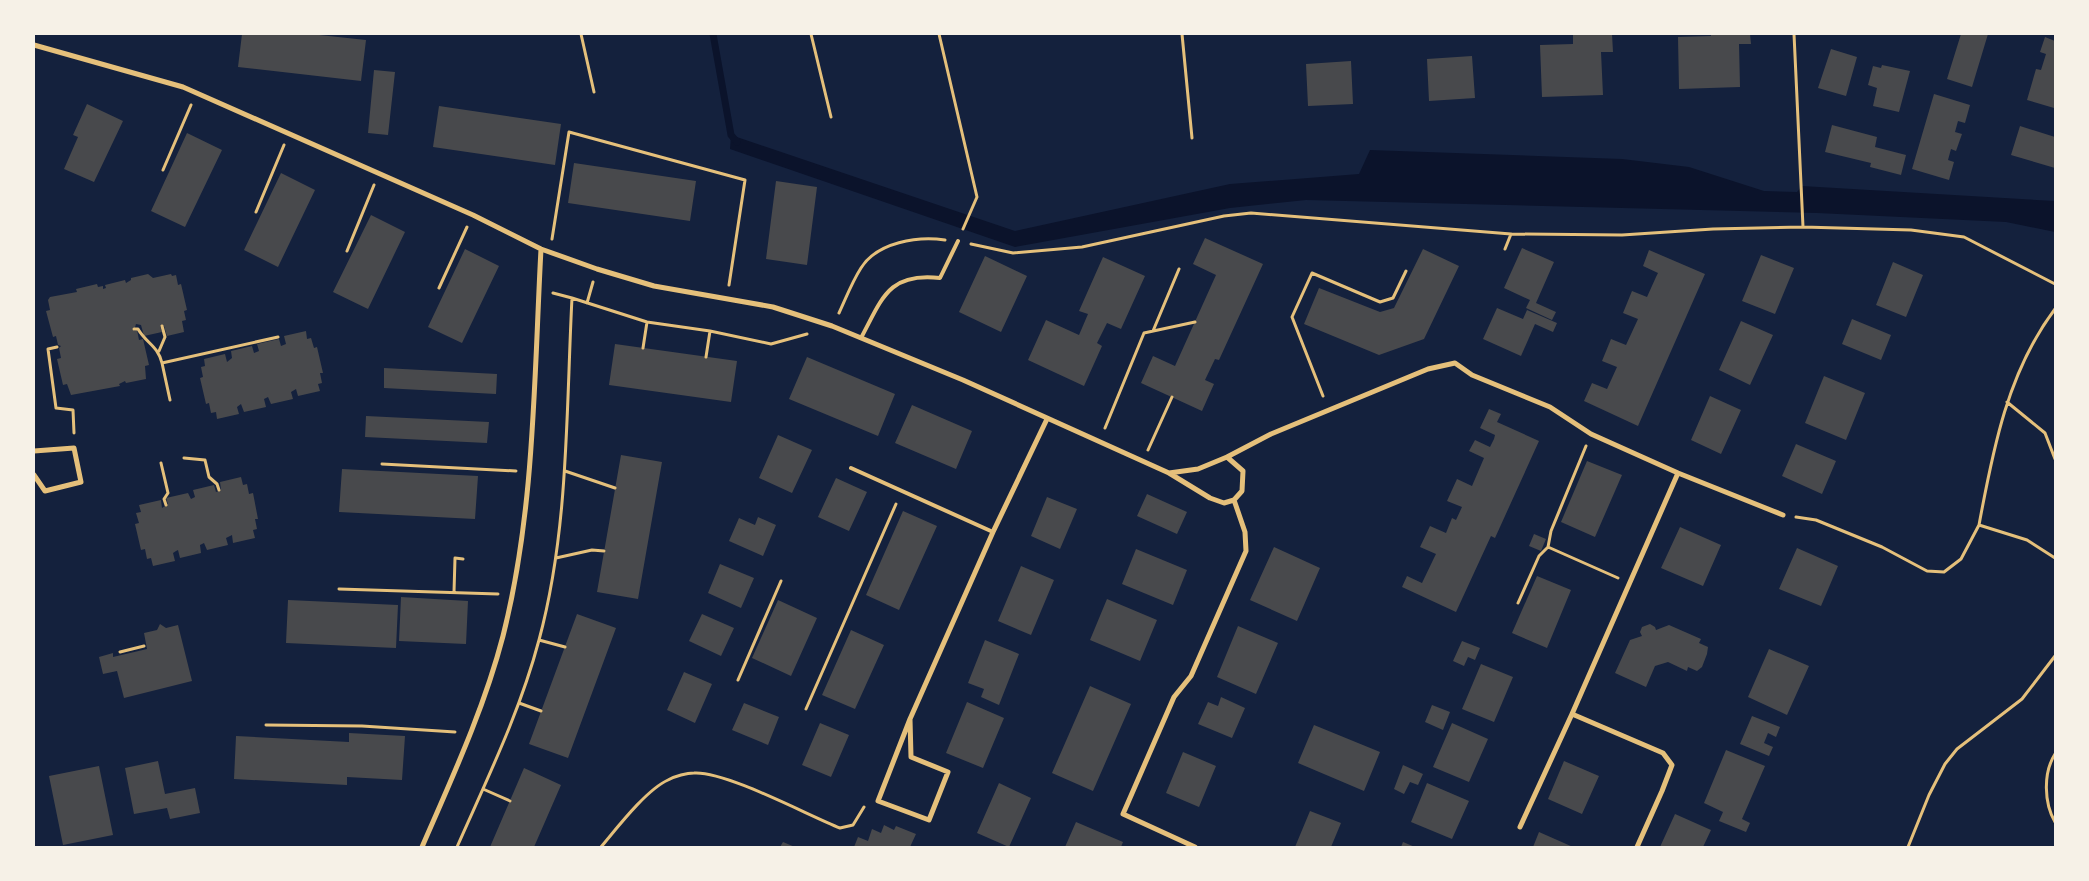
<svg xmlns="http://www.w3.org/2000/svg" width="2089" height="881" viewBox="0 0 2089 881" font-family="'Fira Sans Condensed',sans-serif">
<rect width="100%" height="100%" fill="#14213d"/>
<!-- water -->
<path fill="#0b132b" d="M731 135 1015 231 1230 184 1359 174 1370 150 1622 159 1689 167 1764 191 1797 192 1802 186 2055 201V232L2006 222 1817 213 1306 200 1230 208 1015 247 730 149Z"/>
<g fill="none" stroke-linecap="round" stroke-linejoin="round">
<!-- stream -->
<path stroke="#0b132b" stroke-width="7" d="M713 34 731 135 737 142"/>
</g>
<!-- building -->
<path fill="#48494c" d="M242 34H310L366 40 361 81 238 67Z
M1573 34H1612L1613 52H1601L1603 95 1542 97 1540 45 1573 44Z
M1711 34H1750L1751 44H1739L1740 87 1679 89 1678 37 1711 36Z
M1961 34H1988L1972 87 1947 79Z
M2045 37 2055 41 2054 108 2027 100 2036 69 2041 70 2046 54 2040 52Z
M1831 49 1857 57 1846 96 1818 88Z
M1472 56 1475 98 1429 101 1427 59Z
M1351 61 1353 104 1308 106 1306 64Z
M1882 65 1910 71 1899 112 1873 106 1877 88 1868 85 1873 66 1881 68Z
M374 70 395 72 388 135 368 133Z
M1934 94 1970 105 1965 123 1958 121 1955 132 1962 134 1956 151 1951 149 1948 160 1954 162 1949 180 1912 169Z
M87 104 123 121 94 182 64 169 78 137 73 135Z
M439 106 561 124 555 165 433 147Z
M1832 125 1877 137 1875 147 1906 155 1901 175 1870 167 1871 163 1825 152Z
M2020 126 2055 137V168L2011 155Z
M187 133 222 150 185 227 151 211Z
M574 163 696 181 690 221 568 203Z
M281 173 315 190 278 267 244 250Z
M776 181 817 187 807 265 766 259Z
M371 215 405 232 368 309 333 292Z
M1205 238 1263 264 1219 360 1215 359 1205 380 1214 384 1202 411 1141 383 1153 356 1175 366 1216 275 1193 264Z
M1522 248 1554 262 1536 303 1556 312 1552 320 1526 308 1530 300 1504 288Z
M465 249 499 266 462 343 428 327Z
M1423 249 1459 266 1424 339 1379 355 1304 324 1319 288 1380 312 1394 308Z
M1649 250 1705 274 1638 426 1584 401 1592 383 1607 389 1617 367 1602 361 1611 339 1626 345 1638 319 1623 313 1632 291 1647 297 1656 277 1658 273 1643 266Z
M1761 255 1794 268 1775 314 1742 301Z
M985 256 1027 276 1001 332 959 312Z
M1103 257 1145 276 1121 329 1107 323 1097 343 1102 346 1084 386 1028 360 1046 320 1079 335 1088 314 1079 311Z
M1893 262 1923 275 1906 317 1876 305Z
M148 274 153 278 171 274 172 276 176 275 178 285 181 284 187 310 184 311 186 320 182 321 184 332 167 336 164 326H160L162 332 144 336 141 325 136 324 134 331 137 330 139 340 143 339 149 365 145 366 146 379 126 383 125 381 119 384 120 386 71 395 67 384 63 385 57 359 61 358 59 348 61 346 58 345 56 336 53 337 46 311 50 310 48 300 50 297 77 292 76 289 97 284 98 287 103 286V289L106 288 105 285 125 280 126 283 131 280V278Z
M1497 308 1523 319 1527 310 1557 323 1553 332 1535 324 1521 356 1483 339Z
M1852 319 1891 335 1881 360 1842 344Z
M1741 321 1773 335 1750 385 1719 370Z
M306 331 307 339 311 338 314 348 317 347 323 373H320L322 383 318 384 320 391 298 396 296 389 291 392 293 399 271 404 268 397 264 399 266 407 244 412 241 404 237 407 239 414 217 419 216 412 211 413 209 403 206 404 200 378 203 377 201 367 205 366 204 359 225 354 227 362 232 358 231 351 252 346 254 353 259 351 257 344 279 339 281 346 286 344 284 336Z
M615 344 737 361 731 402 609 385Z
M807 357 895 394 878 436 789 399Z
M384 368 497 374 496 394 384 388Z
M1824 376 1865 393 1846 440 1805 423Z
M1710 396 1741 410 1721 454 1691 440Z
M912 405 972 431 956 469 895 443Z
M1489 409 1501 414 1497 422 1539 441 1495 538 1491 536 1456 612 1402 587 1407 576 1422 583 1434 558 1436 554 1420 547 1430 526 1446 533 1452 518 1456 520 1462 507 1447 501 1457 479 1472 486 1484 458 1469 451 1475 440 1490 447 1494 439 1495 435 1480 428Z
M366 416 489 422 487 443 365 437Z
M778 435 812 450 792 493 759 478Z
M1796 444 1836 461 1822 494 1782 476Z
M621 455 662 462 638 599 597 592Z
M1587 461 1622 475 1595 537 1561 522Z
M342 469 478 476 475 519 339 512Z
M241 477 243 485 247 484 249 494 253 493 258 519H255L257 529 253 530 255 538 233 543 232 535 226 538 228 545 207 550 204 543 200 545 201 553 180 558 178 550 176 551 173 553 175 561 153 566 151 558 147 559 145 549 141 550 135 524 139 523 136 513 141 512 139 505 161 500 162 508 168 504 166 498 188 493 191 499 195 497 193 490 214 485 216 492 221 490 220 482Z
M836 478 867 492 849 531 818 517Z
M1147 494 1187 512 1177 534 1137 516Z
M1047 497 1077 509 1060 549 1031 536Z
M903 511 937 526 899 610 866 595Z
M758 517 776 525 763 556 729 541 739 518 755 525Z
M1680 527 1721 545 1703 586 1661 568Z
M1534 534 1546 539 1541 551 1529 546Z
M1274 547 1320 568 1297 621 1250 600Z
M1797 548 1838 566 1821 606 1779 589Z
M1136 549 1187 570 1173 605 1122 584Z
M720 564 754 578 741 608 708 593Z
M1021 566 1054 580 1031 635 998 621Z
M1537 576 1571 590 1547 648 1512 633Z
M401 597 468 601 466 644 399 641Z
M1107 599 1157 620 1140 661 1090 640Z
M288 600 398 605 396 648 286 643Z
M778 600 817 618 791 676 752 658Z
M577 614 616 628 568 758 529 744Z
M702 614 734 628 721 656 689 641Z
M160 624 166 628 178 625 192 681 124 698 117 671 103 674 99 657 113 653V657L147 649 144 633 157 630Z
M1650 624 1655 627 1656 630 1669 625 1701 639 1699 643 1708 647 1707 654 1702 667 1697 671 1688 667 1687 671 1668 662 1655 666 1646 687 1615 673 1630 640 1642 636 1640 632 1642 627Z
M1238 626 1278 643 1256 694 1217 677Z
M851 630 884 645 855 709 822 695Z
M985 640 1019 654 999 705 981 697 984 689 968 683Z
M1462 641 1480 648 1475 660 1468 657 1464 666 1453 661Z
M1769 649 1809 666 1787 715 1748 697Z
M1481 664 1513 677 1494 722 1462 709Z
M684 672 712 684 695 723 667 710Z
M1090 686 1131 704 1093 791 1052 773Z
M1221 697 1245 708 1232 738 1198 724 1208 702 1218 706Z
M967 702 1004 718 983 768 946 753Z
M744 703 779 717 768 745 732 730Z
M1432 705 1450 712 1443 730 1425 722Z
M1752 716 1780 727 1776 737 1768 733 1764 743 1773 747 1769 756 1740 744Z
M820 723 849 735 831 777 802 765Z
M1452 723 1488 739 1469 782 1433 767Z
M1314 725 1380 752 1364 791 1298 763Z
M349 733 405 736 402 780 347 777V785L234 779 236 736 349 742Z
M1726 750 1765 766 1742 819 1750 823 1746 832 1719 821 1723 812 1704 803Z
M1183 752 1216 766 1199 807 1166 793Z
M158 761 165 794 195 788 200 813 170 819 167 808 134 814 125 768Z
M1564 761 1599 776 1582 814 1548 799Z
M1403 765 1423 774 1418 785 1410 782 1404 794 1394 789Z
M99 766 113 835 63 845 49 776Z
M524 768 561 785 534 847H490Z
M999 783 1031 798 1009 847 977 833Z
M1427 783 1469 801 1452 839 1411 822Z
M1310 811 1341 823 1331 847H1295Z
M1675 814 1711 830 1703 847H1660Z
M1076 822 1123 842 1121 847H1065Z
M884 825 894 830 896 826 916 834 910 847H854L858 837 868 841 872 829 881 833Z
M1539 832 1573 847H1533Z
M783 842 795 847H780Z
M1403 842 1415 847H1401Z"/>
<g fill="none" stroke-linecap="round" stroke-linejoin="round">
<!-- path -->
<path stroke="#e5c07b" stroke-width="3" d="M581 34 594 92
M811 34 831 117
M939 34 977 197 963 229
M1182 34 1192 138
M1794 34 1803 227
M163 170 191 105
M256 212 284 145
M552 239 569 132 745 180 729 285
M971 244 1013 253 1082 247 1224 216 1251 213 1511 234 1622 235 1713 229 1803 227 1911 230 1964 237 2055 284
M1505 249 1511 234
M347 251 374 185
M439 288 467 227
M572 298 647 322 710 331 771 344 807 334
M587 303 593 282
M2055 309C2008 371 1993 449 1979 525L2027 540 2055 558
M839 313C846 298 852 282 861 268 877 242 918 236 945 240
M134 329H138C146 343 158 346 162 363
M1153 331 1179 269
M57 347 48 349 56 408 73 410 74 433
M643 348 647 322
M159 351 165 337 162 326
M706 357 710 331
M1323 396 1292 317 1312 273 1380 302 1393 298 1406 271
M170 400 162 363 278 337
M2007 402 2045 433 2055 459
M1105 428 1144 333 1195 322
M1148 450 1172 397
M184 458 205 460 209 477 217 484 219 490
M161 463 168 493 164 499 166 505
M382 464 516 471
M565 471 615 488
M1796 517 1816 520 1882 547 1927 571 1944 572 1961 559 1979 525
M1548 547 1618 578
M556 558 592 550 604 551
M339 589 498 594
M454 592 455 558 463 559
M1518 603 1539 556 1548 547 1551 531 1586 446
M539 640 565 647
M120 652 144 646
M738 680 781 581
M519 703 541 711
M806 709 896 504
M266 725 362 726 455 732
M2055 754C2043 773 2044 803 2055 822
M483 789 510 801
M457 847C487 779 520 712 539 640 569 529 566 412 572 298L553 293
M601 847C617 828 646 790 668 780 675 776 687 773 694 773 726 771 807 815 840 828L853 825 864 807
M1908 847 1929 795 1945 764 1957 749 2022 699 2055 656"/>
<!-- service -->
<path stroke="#e5c07b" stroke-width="4" d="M861 338C882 299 888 272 940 278L958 241
M851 468 993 532"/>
<!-- minor -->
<path stroke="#e5c07b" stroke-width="5" d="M34 45 183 87 473 215 541 249 597 269 654 286 773 307 832 326 963 380 1169 473 1210 498 1224 503 1234 500 1242 491 1243 471 1227 457 1198 469 1169 473
M34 451 74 448 81 482 45 491 34 475
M1227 457 1271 434 1428 369 1455 363 1472 375 1550 407 1591 434 1678 473 1783 515
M1572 714 1678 473
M910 719 993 532 1047 419
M910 719 911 757 948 772 929 820 878 801Z
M1520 827 1572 714 1663 753 1672 765 1662 791 1637 847
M422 847C452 778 484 709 503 636 535 510 534 377 541 249
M1195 847 1123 814 1174 697 1191 676 1246 551 1245 532 1234 500"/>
</g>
<!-- border -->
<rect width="2089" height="881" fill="none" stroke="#f6f1e7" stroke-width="70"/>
</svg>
